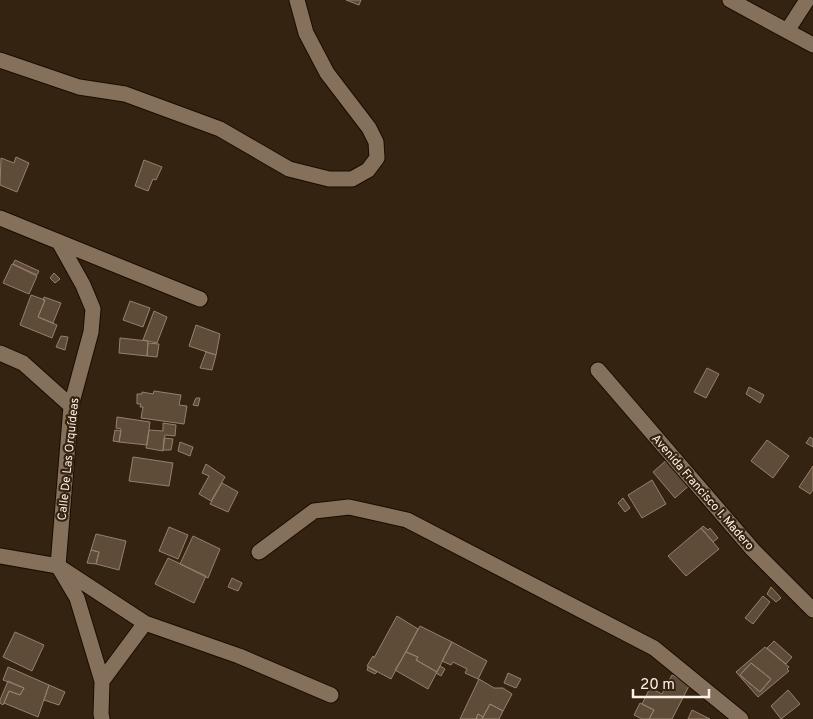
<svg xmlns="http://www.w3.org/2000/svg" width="813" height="719" viewBox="0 0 813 719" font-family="Overpass,sans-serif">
<rect width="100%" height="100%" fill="#342310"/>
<!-- building -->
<path fill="#5f4c38" stroke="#96806b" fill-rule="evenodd" d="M346 0H361L359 5Z
M16 157 29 163 17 192 0 185 1 158 14 163Z
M144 160 162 167 156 180 153 179 148 191 135 186Z
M15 260 39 271 37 275 13 264Z
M12 264 37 276 29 294 3 283Z
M54 273 60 279 55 283 50 278Z
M31 295 45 300 38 317 57 325 52 338 20 325Z
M44 297 61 303 53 323 38 317 45 300H43Z
M130 301 150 308 143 327 123 320Z
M154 311 167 317 157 343 143 340Z
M196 325 220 334 216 355 189 346Z
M61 336 68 337 65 350 56 347Z
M120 338 148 341 147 356 119 353Z
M148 343 159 344 157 357 147 356Z
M206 352 216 355 212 370 200 368Z
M707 368 719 374 706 398 694 392Z
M749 387 764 395 760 403 746 394Z
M154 391 181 395 179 405 187 406 184 424 141 418 143 407H140L141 404H137V394H142V392L153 394Z
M196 398H200L198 406 193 405Z
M117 417 150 422 147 445 119 442 121 429 116 428Z
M163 423 176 425 175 436 165 435 163 451 146 448 149 430 163 431Z
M115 430 121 431 119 442 113 441Z
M810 437 813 439V447L806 443Z
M164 438 173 439 171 450H163Z
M767 440 789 456 773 478 751 461Z
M180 442 193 447 190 456 178 451Z
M133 457 173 463 169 486 129 481Z
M670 457 692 483 675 498 653 472Z
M206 464 225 477 211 501 199 494 209 476 202 473Z
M813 466V490L810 494 799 487Z
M652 480 666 504 642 518 628 495Z
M222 483 238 492 228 512 210 504Z
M623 498 630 508 625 512 618 503Z
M703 526 708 530 710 528 718 538 713 542 701 528Z
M169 527 188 535 178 559 159 551Z
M701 528 719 549 686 576 668 556Z
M96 534 126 541 119 570 96 564 99 552 91 550Z
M193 536 220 549 208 578 180 564Z
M91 550 99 552 96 564 87 563Z
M168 558 206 576 194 603 155 584Z
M232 578 242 583 238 591 228 587Z
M771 587 781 598 776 602 767 594Z
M763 596 770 602 753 624 745 618Z
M397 616 418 629 391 679 367 666 373 656 374 658Z
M420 626 452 642 437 672 416 660 418 657 406 652Z
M15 632 44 645 32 671 3 657Z
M774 641 792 657 786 664 767 648Z
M452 642 487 661 478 679 465 673 467 669 453 662 451 665 442 661Z
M765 647 789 667 787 669 789 671 758 697 736 672ZM751 663 771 679 760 692 740 675Z
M406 652 418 657 416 660 437 672 428 689 395 670Z
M751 663 771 679 760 692 740 675Z
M440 666 445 669 441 676 436 673Z
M8 667 49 685 38 717 4 703 9 691 20 695 24 688 3 680Z
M368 667 377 672 375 674 367 670Z
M508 673 521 679 516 688 504 683Z
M672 675 690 684 672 719H649L654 710 642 704 650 688 662 694Z
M479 679 494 688H503L512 694 503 711 490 704 483 717 478 714 476 719H460Z
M8 681 24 688 20 695 9 691 3 705 0 703V700Z
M49 685 65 692 59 705 44 700Z
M788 690 800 704 781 719 771 706Z
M640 703 654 710 649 719H642L634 715Z
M490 704 503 711 499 719H482Z
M692 710 710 719H688Z
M478 714 483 717 482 719H476Z"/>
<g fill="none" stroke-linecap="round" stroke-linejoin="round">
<defs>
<path id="street" d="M730 0 813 45
M787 31 807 0
M0 60 79 87 125 94 220 129 289 169 329 179H352L368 170 377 158 376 142 369 128 327 73 306 33 297 0
M0 218 200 299
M59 242 83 285 93 309 91 332 71 406 58 566 77 598 102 681
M0 353 23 363 71 406
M598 370 753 550 813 610
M259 552 314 511 349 507 407 520 654 648 741 719
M0 556 58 566 145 623 239 656 331 695
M102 719 101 714 102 681 145 623"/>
</defs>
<!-- street casing -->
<use href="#street" stroke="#1b0c00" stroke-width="17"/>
<!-- street -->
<use href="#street" stroke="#85715b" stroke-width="15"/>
</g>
<g text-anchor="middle" stroke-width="4.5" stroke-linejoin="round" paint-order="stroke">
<!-- street labels -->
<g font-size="12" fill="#fcf0e4" stroke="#342310">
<text transform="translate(68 459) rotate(-84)" y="4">Calle De Las Orquídeas</text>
<text transform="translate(703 492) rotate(49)" y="4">Avenida Francisco I. Madero</text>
</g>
</g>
<!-- scale -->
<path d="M633 689v8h76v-8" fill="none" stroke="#fcf0e4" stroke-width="2.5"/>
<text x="640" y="689" font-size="15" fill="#fcf0e4" stroke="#342310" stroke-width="4" paint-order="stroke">20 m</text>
</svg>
